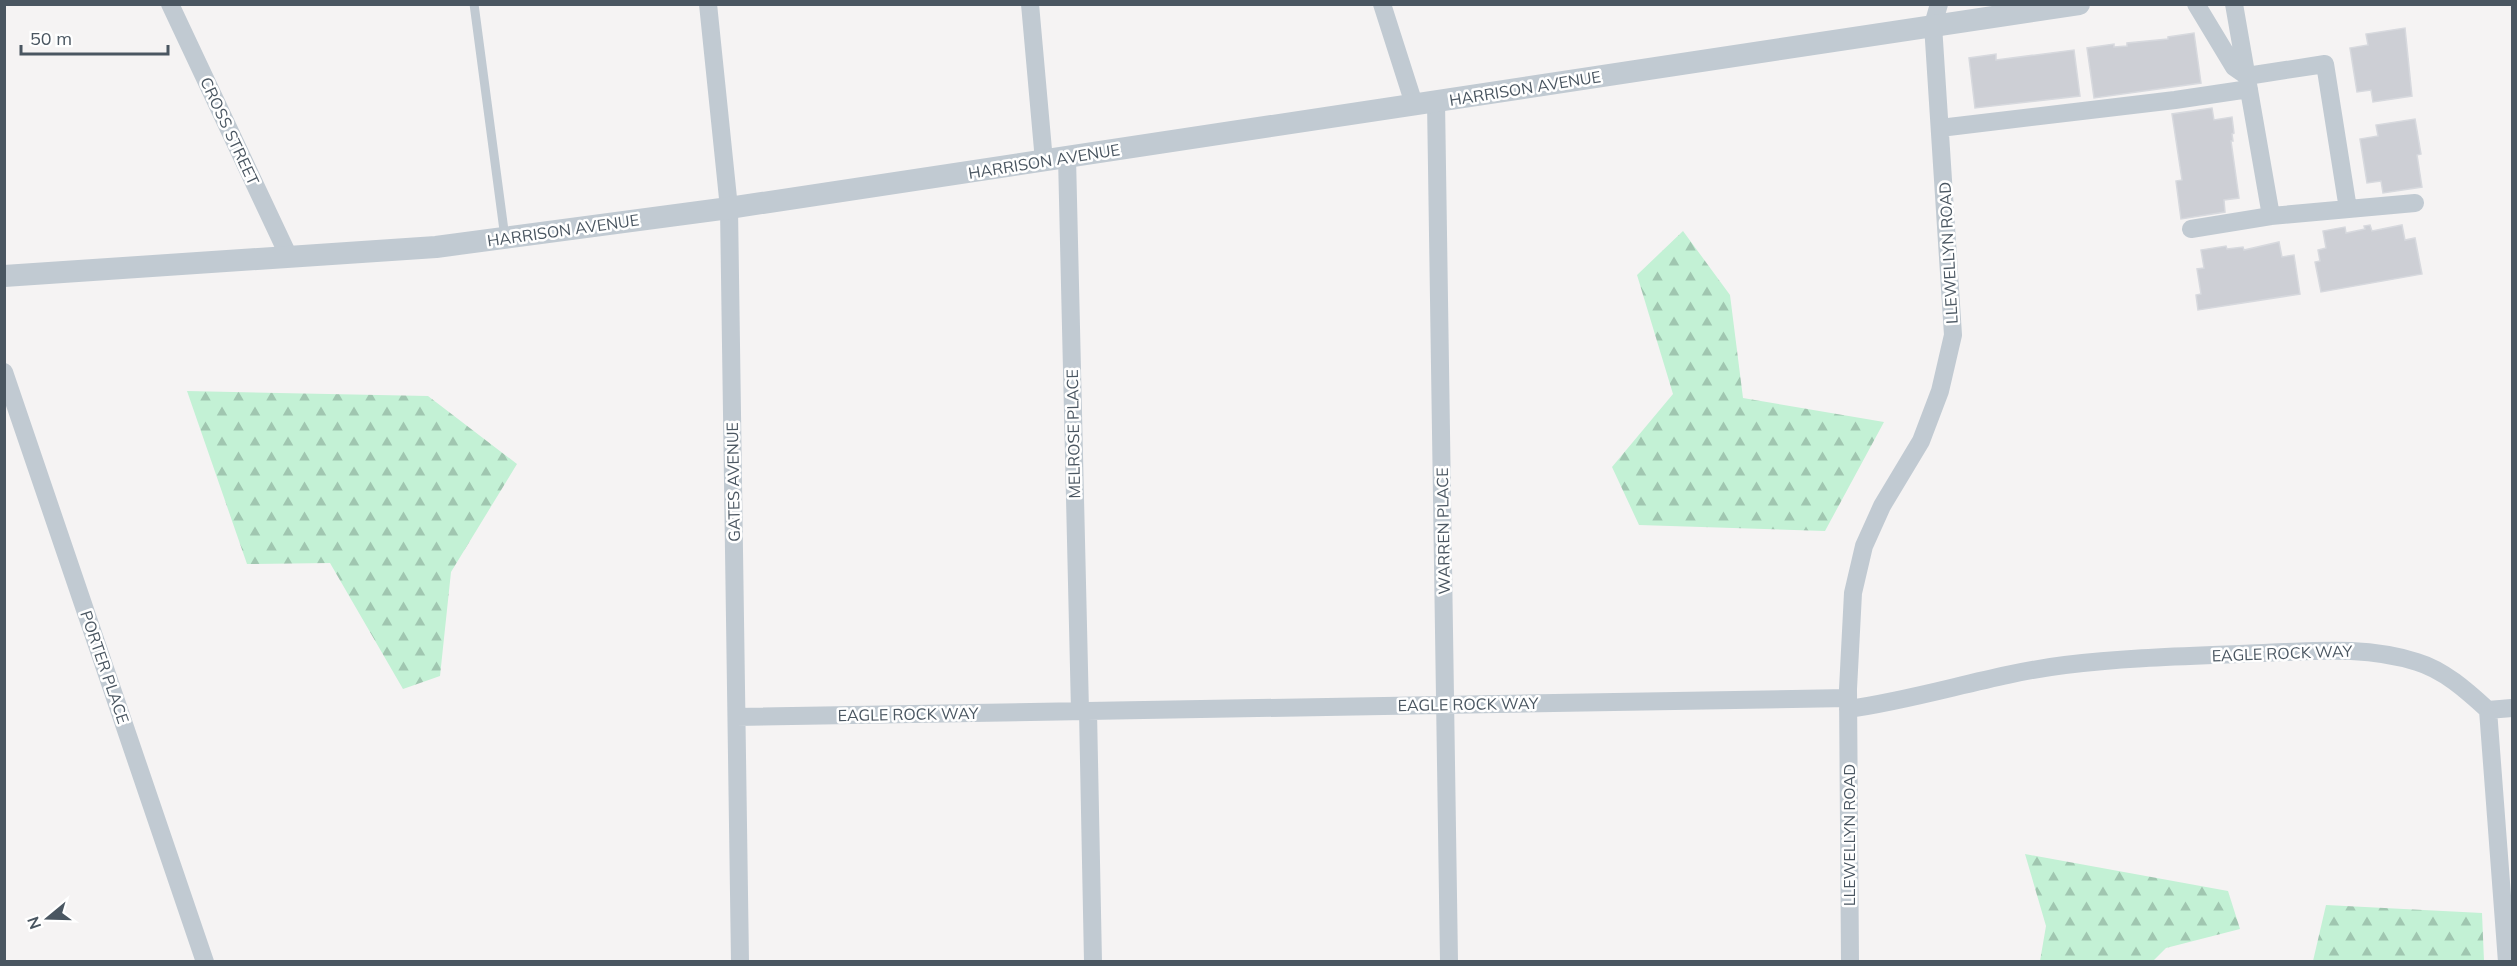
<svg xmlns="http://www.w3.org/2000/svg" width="2517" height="966" viewBox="0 0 2517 966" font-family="Mulish,sans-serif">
<defs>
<pattern id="forest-firs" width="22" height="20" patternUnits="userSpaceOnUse" patternTransform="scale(1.5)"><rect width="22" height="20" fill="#c3f1d5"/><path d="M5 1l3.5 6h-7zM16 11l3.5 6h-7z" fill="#a0c6b0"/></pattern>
</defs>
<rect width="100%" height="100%" fill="#f5f3f3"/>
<!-- forest -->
<path fill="url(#forest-firs)" d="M1683 231 1730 295 1743 398 1884 422 1825 531 1639 525 1612 467 1673 394 1637 275Z
M187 391 428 396 517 464 451 572 440 676 403 689 330 563 247 564Z
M2025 854 2228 891 2240 929 2166 948 2153 961H2040L2046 926Z
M2326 905 2482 913 2484 961H2313Z"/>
<!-- building -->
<path fill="#cdcfd5" stroke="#d7d9de" stroke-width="1.5" d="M2405 28 2412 96 2373 102 2371 90 2357 92 2350 48 2368 45 2366 34Z
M2194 33 2201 83 2094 98 2087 48 2114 44V47L2127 46V43L2168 39V37Z
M2074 50 2080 96 1975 108 1969 58 1996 54V60Z
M2212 108 2214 120 2232 117 2234 133 2232 134 2233 141H2231L2239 198 2224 200 2225 212 2181 219 2176 181 2182 180 2172 114Z
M2415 119 2421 154 2417 155 2422 187 2383 193 2381 181 2367 183 2360 139 2378 136 2376 125Z
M2370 225 2372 231 2402 225 2405 240 2415 238 2422 274 2321 292 2315 262 2320 261 2318 250 2326 248 2323 231 2345 227 2346 233 2365 229 2364 226Z
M2279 242 2282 257 2294 255 2300 294 2198 310 2196 295 2201 294 2197 269 2204 268 2201 250 2226 246 2227 249 2243 247 2244 250Z"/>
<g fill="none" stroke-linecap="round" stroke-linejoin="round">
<!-- service -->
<path stroke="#c1cad2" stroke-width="9" d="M474 4 505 238"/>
<!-- minor -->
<path stroke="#c1cad2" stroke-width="18" d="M170 4 289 257
M708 4 729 208 740 962
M1030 4 1044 161
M1382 4 1414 104
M2196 4 2234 67 2247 76 2325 64 2348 209
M2234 4 2271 216
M1436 101 1449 962
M1940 128 2175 100 2249 89
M1067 157 1080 711
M2191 229 2271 216 2415 203
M4 372 205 962
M1848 709C1921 699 1992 674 2065 665 2131 657 2198 656 2264 653 2317 651 2366 646 2417 662 2444 670 2467 691 2488 710L2507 962
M2488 710 2512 708
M1088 711 1093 962
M737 717 1848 698
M1850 962 1848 689 1853 593 1864 546 1882 506 1921 441 1940 391 1953 335 1933 25 1939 4"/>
<!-- tertiary -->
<path stroke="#c1cad2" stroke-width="22" d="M4 276 436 247 729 208 2079 4"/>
</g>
<g text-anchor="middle" stroke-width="5" stroke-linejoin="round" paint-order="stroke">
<!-- street labels -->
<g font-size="16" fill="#4a5661" stroke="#fff">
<text transform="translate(1525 88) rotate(-9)" y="6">HARRISON AVENUE</text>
<text transform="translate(230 131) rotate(65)" y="6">CROSS STREET</text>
<text transform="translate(1044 161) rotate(-9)" y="6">HARRISON AVENUE</text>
<text transform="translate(563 230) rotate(-8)" y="6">HARRISON AVENUE</text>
<text transform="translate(1948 253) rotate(-93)" y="6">LLEWELLYN ROAD</text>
<text transform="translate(1073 434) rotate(-91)" y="6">MELROSE PLACE</text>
<text transform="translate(733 482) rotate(-91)" y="6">GATES AVENUE</text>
<text transform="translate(1443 531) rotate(-91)" y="6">WARREN PLACE</text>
<text transform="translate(2282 653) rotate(-2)" y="6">EAGLE ROCK WAY</text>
<text transform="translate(105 667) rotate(71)" y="6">PORTER PLACE</text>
<text transform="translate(1468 704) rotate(-1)" y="6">EAGLE ROCK WAY</text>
<text transform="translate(908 714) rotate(-1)" y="6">EAGLE ROCK WAY</text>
<text transform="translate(1849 835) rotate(-90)" y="6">LLEWELLYN ROAD</text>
</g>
</g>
<!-- border -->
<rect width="2517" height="966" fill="none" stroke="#4a5661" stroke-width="12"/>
<!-- north arrow -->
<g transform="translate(48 918) rotate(251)" stroke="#ffffff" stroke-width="4.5" paint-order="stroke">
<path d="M0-4.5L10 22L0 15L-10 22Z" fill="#4a5661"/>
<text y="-9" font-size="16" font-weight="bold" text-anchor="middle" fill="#4a5661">N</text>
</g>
<!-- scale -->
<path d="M21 45v9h147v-9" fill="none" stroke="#4a5661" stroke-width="3"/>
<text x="30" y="45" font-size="18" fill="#4a5661" stroke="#ffffff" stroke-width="4.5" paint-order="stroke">50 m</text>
</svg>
